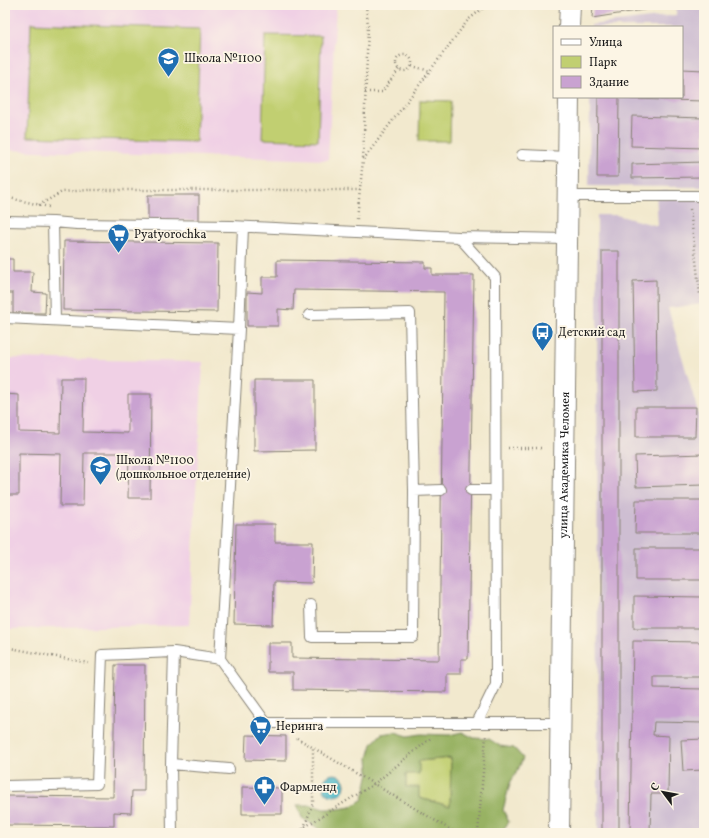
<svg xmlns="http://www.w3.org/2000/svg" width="709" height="838" viewBox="0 0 709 838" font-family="Vollkorn,serif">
<rect width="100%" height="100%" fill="#fcf5e5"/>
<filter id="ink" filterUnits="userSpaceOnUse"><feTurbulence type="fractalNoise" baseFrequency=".025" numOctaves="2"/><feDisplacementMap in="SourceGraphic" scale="8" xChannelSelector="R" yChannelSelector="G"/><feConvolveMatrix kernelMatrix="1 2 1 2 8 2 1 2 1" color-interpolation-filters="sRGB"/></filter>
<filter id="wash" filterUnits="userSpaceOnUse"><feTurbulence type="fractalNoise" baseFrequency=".012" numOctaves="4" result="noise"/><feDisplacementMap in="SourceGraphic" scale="16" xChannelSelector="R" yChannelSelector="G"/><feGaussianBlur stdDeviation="0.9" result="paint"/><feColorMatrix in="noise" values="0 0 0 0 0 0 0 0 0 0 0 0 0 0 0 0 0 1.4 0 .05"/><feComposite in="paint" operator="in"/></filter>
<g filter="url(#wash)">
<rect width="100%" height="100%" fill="#f2e9ce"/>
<!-- built -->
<path fill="#f0d0e5" d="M5 5H336L328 160 5 150Z
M5 358 203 362 189 625 8 629 5 613Z"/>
<!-- industrial -->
<path fill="#cebed2" d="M676 5H704V187L589 186 590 97H682V27H591V25L676 15Z
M656 191H704V304L668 308 704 433V833H598L597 215H616L658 226Z"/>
<!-- green -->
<path fill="#c1cf71" stroke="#6e7646" d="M31 23 200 29 196 142 27 137Z
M265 35 321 36 318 141 262 139Z
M420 100 451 101 450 141H419Z
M451 758 450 806 419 798 406 787V774L419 761Z"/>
<!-- forest -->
<path fill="#98b263" stroke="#5a6740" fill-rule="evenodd" d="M395 732 408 736 421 734 449 735 462 732 474 738 489 739 500 746 514 748 523 758 518 770 510 783 503 810 509 822 501 832 335 833 324 832 302 818 297 805H311L324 809H338L351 807 363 799 369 772 368 758 372 744 381 734ZM451 758 450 806 419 798V787H406V774H419V761Z"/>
<!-- water -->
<path fill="#4bb7c7" stroke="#346a72" d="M323 785a11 11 0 1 1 22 0a11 11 0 1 1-22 0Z"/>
<g id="blocks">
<!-- building -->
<path fill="#c9a2d1" d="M593 5H656V8L592 18Z
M682 69 704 70V101L631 99V97H682Z
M598 97H619L618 177H597Z
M632 116 704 118V148L631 146Z
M704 162V177L632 178V164Z
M148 195H199V221L148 220Z
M64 241 218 243 217 312 63 310Z
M602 251H619V833H602Z
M5 259H13V272H33L32 292 46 293 45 313H13V293H5Z
M277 260 425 262V268H432V275H474L468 659H461V674H447V692L293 690V672H268V643H292V658L439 660 444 292 294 290 293 310 278 309V326H247V292L262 293V277H277Z
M656 280 657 391 635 392 633 281Z
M61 378H84L83 432 128 433V394H151L150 498H128L129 453H84L83 506H60L61 454 19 453V495H5V394L19 395V432L60 433Z
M254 380H315V450L254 451Z
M636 407H696L695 437H636Z
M704 454V485L636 487 635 456Z
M636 500H704V533H635Z
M236 524H275V542H313L312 583 274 582 273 625 234 624Z
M636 548H704V580H636Z
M634 596 704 597V628H634Z
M633 641 704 642V677H654V688L704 689V723L654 722 653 735 669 736 668 794H651L650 833H630Z
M115 665H145L144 791H132L131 813 114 812V826L5 825V796L113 797Z
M246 735 286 736V761L245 760Z
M704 739V770L683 771 681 740Z
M242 787 282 788V814H242Z"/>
</g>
</g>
<g filter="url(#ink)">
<use href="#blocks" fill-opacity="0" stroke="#878275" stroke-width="1"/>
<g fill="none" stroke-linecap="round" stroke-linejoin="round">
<defs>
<path id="lane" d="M522 155 568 157
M567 196H704
M5 221 53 222 77 224 232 226 459 237 567 239
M53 222 55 320
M459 237 495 277 496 684 477 723
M309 315 410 313 414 491 441 490
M5 318 239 329
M471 490H495
M311 605 312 637H413L414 491
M220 659 239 329 243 227
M171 764 229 769
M5 786 97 784 102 655 174 652 220 659 266 723H561
M172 833 171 764 174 652"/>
<g id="street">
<path d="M569 27 570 5"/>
<path id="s1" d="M559 833 569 97"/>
</g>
</defs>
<!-- lane casing -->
<use href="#lane" stroke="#878275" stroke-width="12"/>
<!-- street casing -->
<use href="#street" stroke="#878275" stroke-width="22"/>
<!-- path -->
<path stroke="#878275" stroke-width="2.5" stroke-dasharray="1 3" stroke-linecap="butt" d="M366 5 368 26 363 160 468 20 487 5
M396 63a8 8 0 1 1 16 0a8 8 0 1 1-16 0Z
M412 66 430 71
M365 92H382L399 69
M5 197 49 207
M39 205 62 192 89 190H360
M690 209 700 295 704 294
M357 219 363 160
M508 448H542
M5 647 88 663
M297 738 456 833
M304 828 313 803V747
M301 833 303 828 374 784 432 737
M478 833 486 736"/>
<!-- lane -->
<use href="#lane" stroke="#fff" stroke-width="10"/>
<!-- street -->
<use href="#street" stroke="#fff" stroke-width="20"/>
</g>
</g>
<!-- icons -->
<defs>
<symbol id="school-pin" viewBox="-11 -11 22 30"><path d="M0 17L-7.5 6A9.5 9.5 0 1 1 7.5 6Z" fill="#1f6fb2" stroke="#fcf5e5"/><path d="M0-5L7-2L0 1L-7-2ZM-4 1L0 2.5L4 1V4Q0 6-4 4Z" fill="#fff"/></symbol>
<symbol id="supermarket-pin" viewBox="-11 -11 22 30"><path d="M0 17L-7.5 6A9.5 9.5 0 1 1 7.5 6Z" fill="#1f6fb2" stroke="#fcf5e5"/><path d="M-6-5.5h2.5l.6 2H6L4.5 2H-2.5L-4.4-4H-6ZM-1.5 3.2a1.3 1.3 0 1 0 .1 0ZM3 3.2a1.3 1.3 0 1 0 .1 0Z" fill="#fff"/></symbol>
<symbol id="bus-pin" viewBox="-11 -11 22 30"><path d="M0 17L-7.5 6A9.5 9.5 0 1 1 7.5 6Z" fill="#1f6fb2" stroke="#fcf5e5"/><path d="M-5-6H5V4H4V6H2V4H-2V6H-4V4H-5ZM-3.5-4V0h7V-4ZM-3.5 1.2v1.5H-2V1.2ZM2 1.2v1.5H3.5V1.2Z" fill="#fff"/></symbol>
<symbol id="pharmacy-pin" viewBox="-11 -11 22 30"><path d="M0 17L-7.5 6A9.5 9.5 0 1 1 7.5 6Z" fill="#1f6fb2" stroke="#fcf5e5"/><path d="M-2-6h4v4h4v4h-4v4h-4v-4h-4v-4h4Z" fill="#fff"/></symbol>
</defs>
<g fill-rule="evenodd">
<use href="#school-pin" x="156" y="46" width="25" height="34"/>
<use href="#supermarket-pin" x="106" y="222" width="25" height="34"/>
<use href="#bus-pin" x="530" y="320" width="25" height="34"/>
<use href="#school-pin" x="88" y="454" width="25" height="34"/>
<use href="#supermarket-pin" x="248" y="714" width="25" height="34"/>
<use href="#pharmacy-pin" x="252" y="774" width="25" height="34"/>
</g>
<g text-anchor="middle" stroke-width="3.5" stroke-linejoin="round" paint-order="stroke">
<!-- poi labels -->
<g font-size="12" fill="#1c1c1c" stroke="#fcf5e5" text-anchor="start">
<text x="184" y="62">Школа №1100</text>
<text x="134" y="238">Pyatyorochka</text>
<text x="558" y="336">Детский сад</text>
<text x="116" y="464">Школа №1100<tspan x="116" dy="14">(дошкольное отделение)</tspan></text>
<text x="276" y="730">Неринга</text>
<text x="280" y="791">Фармленд</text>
</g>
<!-- street labels -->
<g font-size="12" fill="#1c1c1c" stroke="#fcf5e5">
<text dy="4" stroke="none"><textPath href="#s1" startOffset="368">улица Академика Челомея</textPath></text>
</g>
</g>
<!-- margin -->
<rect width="709" height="838" fill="none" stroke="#fcf5e5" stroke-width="20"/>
<!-- legend -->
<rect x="553" y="26" width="130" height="72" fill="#fcf5e5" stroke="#a29e95"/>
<rect x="561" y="39" width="20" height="6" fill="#ffffff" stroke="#a29e95"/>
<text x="589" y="46" font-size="12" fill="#1c1c1c">Улица</text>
<rect x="561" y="56" width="20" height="12" fill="#c1cf71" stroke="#a29e95"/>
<text x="589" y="66" font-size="12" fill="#1c1c1c">Парк</text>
<rect x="561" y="76" width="20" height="12" fill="#c9a2d1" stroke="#a29e95"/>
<text x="589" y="86" font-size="12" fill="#1c1c1c">Здание</text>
<!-- north arrow -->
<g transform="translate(663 792) rotate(302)" stroke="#fcf5e5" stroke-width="3" paint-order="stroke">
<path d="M0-3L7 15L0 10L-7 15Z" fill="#1c1c1c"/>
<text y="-6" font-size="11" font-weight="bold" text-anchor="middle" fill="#1c1c1c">С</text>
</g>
</svg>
